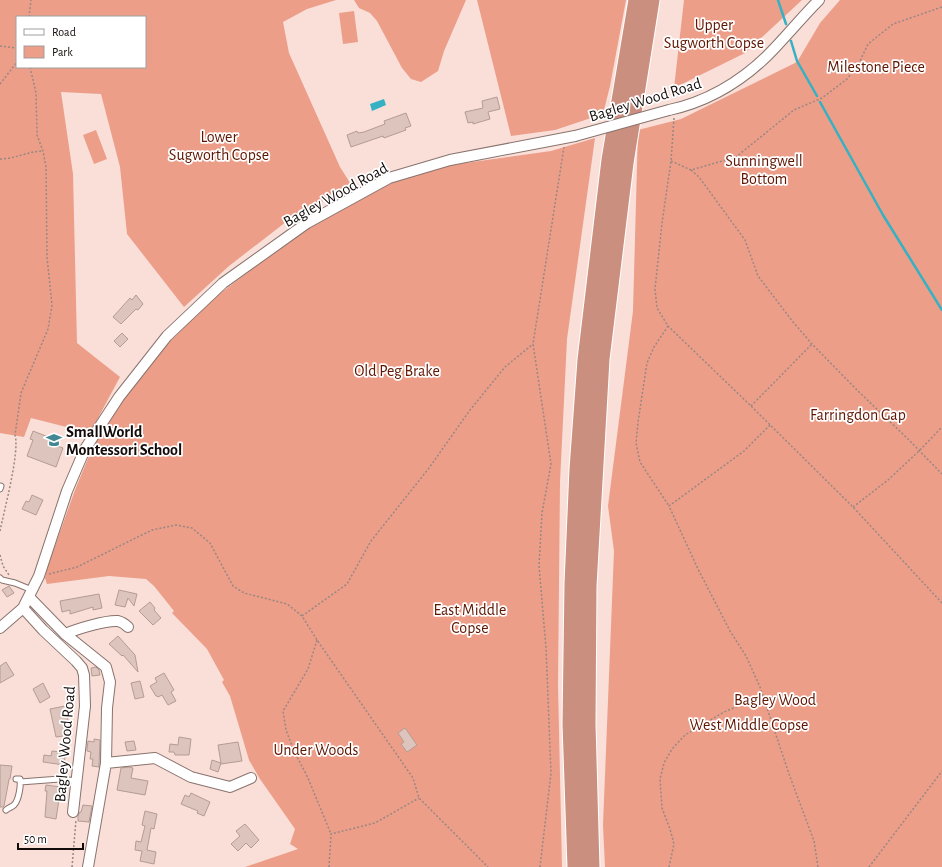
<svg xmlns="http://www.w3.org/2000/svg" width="942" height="867" viewBox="0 0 942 867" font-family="'Alegreya Sans',sans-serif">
<rect width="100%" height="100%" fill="#f9dfd8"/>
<!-- green -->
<path fill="#ec9e89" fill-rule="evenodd" d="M0 0H336L307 9 283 22 289 53 340 167 352 186 291 218 229 266 184 307 127 234 120 167 101 94 61 92 73 174 77 343 120 377 90 433 31 418 24 437 0 433ZM17 17H145V67H17Z
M354 0H466L444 51 438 71 421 82 411 79 402 68 377 21 370 13 359 8Z
M477 0H626L610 86 603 114 555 130 511 136Z
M684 0H802L745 53 674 88Z
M840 0H942V867H605L603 825 614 551 608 506 633 311 638 130 681 119 797 62 820 23Z
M354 11 358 42 343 44 339 13Z
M96 130 107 159 94 164 83 135Z
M595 138 567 339 560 482 558 685 562 867H245L298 849 290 844 295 829 260 779 249 760 230 696 222 682 224 680 207 649 172 613 174 611 154 586 146 579 109 576 47 584 45 578 47 568 75 490 96 439 143 369 209 302 308 226 391 181 451 165 551 151Z"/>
<!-- water -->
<path fill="#34b1c3" d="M384 99 386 105 372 111 370 104Z"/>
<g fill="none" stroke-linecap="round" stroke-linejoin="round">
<!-- stream -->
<path stroke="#34b1c3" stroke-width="2.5" d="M778 0 786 24
M791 41 797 61 817 96
M820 102 883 215 942 310"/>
</g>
<!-- building -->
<path fill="#ddc4bd" stroke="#b49c95" d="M497 97 500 109 488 112 490 119 473 124V122L468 123 465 112 483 108 482 101Z
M406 113 411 126 405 128 406 130 384 138 383 136 351 147 347 135 357 131 358 133 364 132 385 124 384 121Z
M136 295 143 304 138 310 136 309 121 324 113 317 130 298 132 300Z
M122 333 128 339 120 347 114 341Z
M33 431 51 438 49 443 63 448 56 467 27 456 33 440 30 439Z
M32 495 43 500 36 515 22 509 26 501 29 502Z
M9 586 14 593 7 597 2 590Z
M119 590 137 594 134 606 128 598 125 607 115 605Z
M99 594 102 608 93 610V607L70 614V610L62 612 60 601Z
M150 602 155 608 154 610 161 618 153 625 139 611Z
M118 636 135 655 138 672 123 655 122 656 109 644Z
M6 662 14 675 0 683V666Z
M96 667 99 670 100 675 92 676 91 668Z
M164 673 174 690 171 692 176 701 168 705 162 695 158 697 157 696H156L150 686 157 682 155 678Z
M140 681 144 697 135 699 131 683Z
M43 683 50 697 40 703 33 689Z
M65 706 71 735 56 737 50 709Z
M405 728 417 745 407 752 401 744 404 742 398 733Z
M179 737 191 739 189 755H175L174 752H169L170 744 178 745Z
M94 739 100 740 99 767 92 766 93 759H90L91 752 87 751V749L88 741 94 742Z
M134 741 136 750 127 751 125 742Z
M238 742 242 761 221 764V763L218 772 210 769 212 760 221 763 218 745Z
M52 751 61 752V757H65L64 765 43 762 44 755 51 756Z
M0 765 12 766 10 779H9L8 785 4 806 3 807H0Z
M129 767 133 768 131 778 148 781 145 795 117 790 121 768Z
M46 785 61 787 56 819 45 817 47 791H45Z
M191 793 210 802 204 816 197 813 198 811 181 804 185 795 189 797Z
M83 805 92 806 89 822 78 821V816L80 812H81Z
M145 811 157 814 154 829 151 828 147 850 156 852 154 864 140 861 142 851 135 850 136 841 141 842 145 826 142 825Z
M245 824 259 840 251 848 246 843 238 851 231 844 240 836 236 831Z"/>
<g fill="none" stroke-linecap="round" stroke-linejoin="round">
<defs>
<path id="service" d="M0 489 1 486
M0 578 2 580 15 583 32 590
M20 782 60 779 77 781
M6 810C8 808 12 807 14 805 19 800 21 785 20 779H16"/>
<path id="minor" d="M669 110C706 102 740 82 767 56 785 38 801 18 819 0
M29 597 65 634 106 667 110 682 107 708 106 763 88 867
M23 608 43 630 76 661 82 668 84 675 85 706 73 812
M0 628 23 608 39 576 67 491 85 449 119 397 167 336 223 283 307 223 389 178 450 160 575 136
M65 634C77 629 106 620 118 621 122 622 125 624 128 627
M106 763 155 758 191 777 230 787 251 778"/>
<path id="trunk" d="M576 867 571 724 573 584 578 469 586 360 610 160 637 0
M591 867 587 724 588 586 601 359 625 163 651 0"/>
</defs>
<!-- service casing -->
<use href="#service" stroke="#89736d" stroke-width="7"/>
<!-- minor casing -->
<use href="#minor" stroke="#89736d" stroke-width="12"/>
<!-- trunk casing -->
<use href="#trunk" stroke="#fff" stroke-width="19"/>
<!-- path -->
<path stroke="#998782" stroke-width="1.5" stroke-dasharray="2 2" stroke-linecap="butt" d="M29 17 31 0
M0 46 17 48
M0 84 17 62
M674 118 671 161 662 223 655 289 657 308 668 326 751 406 853 507 942 603
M0 159C15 159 29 151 43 151
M671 161 691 170 736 157 794 110 822 98 847 79 858 65 868 44 893 24 942 7
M691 170 699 177 745 240 758 276 793 322 812 344 858 391 907 438 942 474
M668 326 654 347 647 363 638 422 636 443 640 462 669 506
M751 406 812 344
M770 425 744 451 669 506 698 569 730 631 746 656 760 687 789 774 814 841 818 867
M853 507 888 480 919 451 942 427
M0 531C4 511 20 452 15 435L21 393 48 329 52 305 47 257 46 167 43 151 37 135 36 93 30 67
M0 555 3 566 9 575
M49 574 77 567 152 530 176 525 192 528 210 543 233 586 244 593 287 604 302 616 317 640 413 778 419 798 488 867
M302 616 347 584 371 541 429 468 470 410 505 367 533 344
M317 640 308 669 283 711 286 730 294 751 308 778 331 834
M72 867 76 820
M329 867 331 834 375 823 419 798
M540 867 551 773 546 648 539 566 542 513 551 464 533 344 564 147
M669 867 674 844 670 829 662 808 660 779 664 763 672 749 685 735 724 712 743 704 765 701
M869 867 942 771"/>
<!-- service -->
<use href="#service" stroke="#fff" stroke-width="5"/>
<!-- minor -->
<use href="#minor" stroke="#fff" stroke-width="10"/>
<!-- trunk -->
<use href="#trunk" stroke="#ca8f7f" stroke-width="17"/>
<defs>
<path id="minor-bridge" d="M575 136 669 110"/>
</defs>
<!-- minor-bridge casing -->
<use href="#minor-bridge" stroke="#89736d" stroke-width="12" stroke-linecap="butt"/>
<!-- minor-bridge -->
<use href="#minor-bridge" stroke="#fff" stroke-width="10"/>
</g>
<!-- icons -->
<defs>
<symbol id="school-bare" viewBox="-9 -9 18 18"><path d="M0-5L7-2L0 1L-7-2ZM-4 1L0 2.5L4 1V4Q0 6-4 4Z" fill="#428793" stroke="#fff" stroke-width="2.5" paint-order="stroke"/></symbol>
</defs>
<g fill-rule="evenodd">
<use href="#school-bare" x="43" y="429" width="22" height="22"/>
</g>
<g text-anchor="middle" stroke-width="3.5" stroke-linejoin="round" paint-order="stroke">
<!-- park labels -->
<g font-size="16" fill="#5f1500" stroke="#fff">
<text x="714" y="30">Upper<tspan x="714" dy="18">Sugworth Copse</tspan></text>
<text x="876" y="72">Milestone Piece</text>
<text x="219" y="142">Lower<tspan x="219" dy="18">Sugworth Copse</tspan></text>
<text x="764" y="166">Sunningwell<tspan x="764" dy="18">Bottom</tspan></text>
<text x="397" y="376">Old Peg Brake</text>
<text x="858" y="420">Farringdon Gap</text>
<text x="470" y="615">East Middle<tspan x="470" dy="18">Copse</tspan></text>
<text x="775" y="705">Bagley Wood</text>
<text x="749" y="730">West Middle Copse</text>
<text x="316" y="755">Under Woods</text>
</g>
<!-- street labels -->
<g font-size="16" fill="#130b09" stroke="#fff">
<text transform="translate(645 99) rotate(-17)" y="6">Bagley Wood Road</text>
<text transform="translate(335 194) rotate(-29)" y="6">Bagley Wood Road</text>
<text transform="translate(64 744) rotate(-85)" y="6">Bagley Wood Road</text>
</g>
<!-- poi labels -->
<g font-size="16" font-weight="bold" fill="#130b09" stroke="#fff" text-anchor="start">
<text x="66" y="437">SmallWorld<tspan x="66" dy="18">Montessori School</tspan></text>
</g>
</g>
<!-- legend -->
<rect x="16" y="16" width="130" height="52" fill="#ffffff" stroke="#a19d9d"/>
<rect x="24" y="29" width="20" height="6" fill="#ffffff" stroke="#a19d9d"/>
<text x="52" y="36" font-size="12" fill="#130b09">Road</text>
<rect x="24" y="46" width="20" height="12" fill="#ec9e89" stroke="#a19d9d"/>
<text x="52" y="56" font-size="12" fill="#130b09">Park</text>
<!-- scale -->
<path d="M18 843v6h65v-6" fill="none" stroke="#130b09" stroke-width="2"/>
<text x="24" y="843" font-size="12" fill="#130b09" stroke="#ffffff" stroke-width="3" paint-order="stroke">50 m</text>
</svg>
